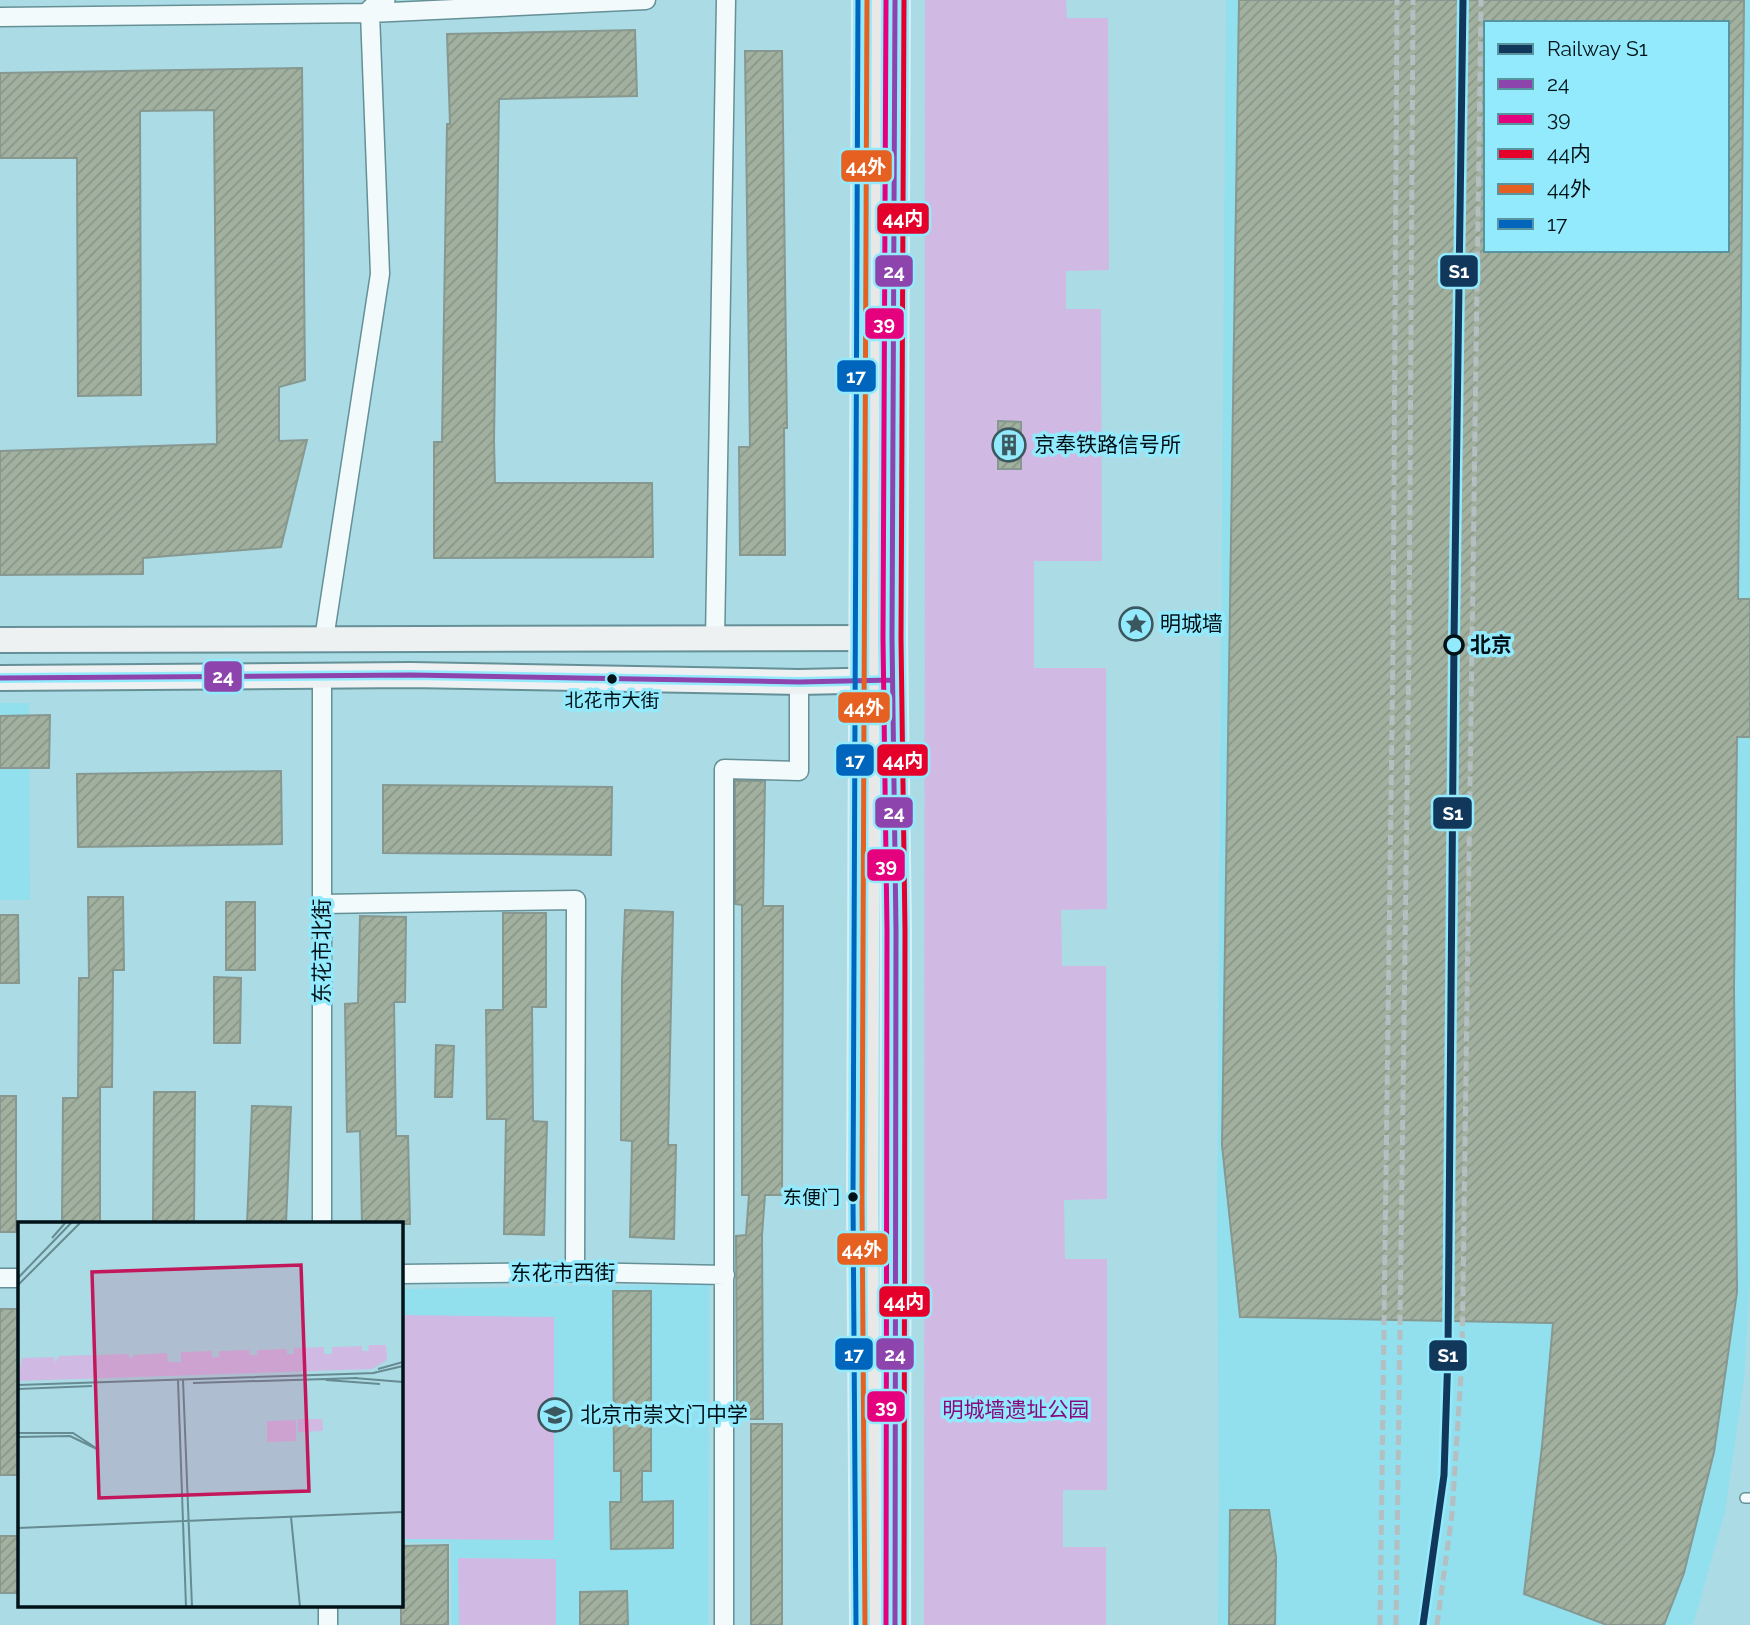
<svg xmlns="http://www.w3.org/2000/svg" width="1750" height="1625" viewBox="0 0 1750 1625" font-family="Raleway,'Noto Sans SC',sans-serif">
<defs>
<pattern id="building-hatch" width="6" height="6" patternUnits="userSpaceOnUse" patternTransform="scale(1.75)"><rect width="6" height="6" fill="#a1b09f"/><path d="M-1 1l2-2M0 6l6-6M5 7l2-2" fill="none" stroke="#899688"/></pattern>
</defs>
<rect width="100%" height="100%" fill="#abdbe4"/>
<!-- built -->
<path fill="#92dfee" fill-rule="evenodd" d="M1226 0H1750V1277L1744 1379 1725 1511 1693 1625H1218L1219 1500 1217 1210ZM1486 23H1727V250H1486Z
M0 703H29L30 900H0Z
M709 1284 708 1625H452L451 1543 401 1542V1289Z"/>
<!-- park -->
<path fill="#d0bae4" d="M925 0H1066L1067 18H1108L1109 270 1066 271V309H1101L1102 561H1034V668H1106L1107 909 1061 910 1062 966H1106L1107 1199 1064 1200 1065 1259H1107V1490H1063V1547H1106V1625H924Z
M401 1315 554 1317V1540L401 1539Z
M458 1558 556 1559V1625H459Z"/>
<!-- building -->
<path fill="url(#building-hatch)" stroke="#869890" stroke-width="2" fill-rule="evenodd" d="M1239 0H1744L1738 599H1750V737H1737L1734 986 1737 1292 1714 1452 1684 1573 1664 1625H1607L1524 1594 1542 1446 1553 1323 1240 1317 1222 1145ZM1486 23H1727V250H1486Z
M635 30 637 96 499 99 494 441 495 483H652L653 557 434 558V442H442L447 124H450L447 34Z
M745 51H782L787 428H784L785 555H740L739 447H750Z
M302 68 305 380 279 387V441L307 440 281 547 143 558V574L0 575V451L217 444 214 110 140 111 141 395 78 396 77 158H0V73Z
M998 421 1021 422V469H998Z
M50 715 49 768H0V716Z
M281 771 282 844 78 847 77 774Z
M735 781H765L763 906H783L782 1195H765L762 1235 763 1419H737L736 1236 746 1235 749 1195H742V905L735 904Z
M383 785 612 787 611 855 383 853Z
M88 897H123L124 970H113L112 1087H100V1224H62L63 1098H78L79 978H89Z
M226 902H255V970H226Z
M625 910 673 912 668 1145H676L674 1239 630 1237 632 1141 621 1140 622 981Z
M503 913H546V1007H532L533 1121 547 1122 544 1235 504 1234 506 1119H487L486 1010H503Z
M0 915H18L19 983H0Z
M360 916 406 917 405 1002H394L396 1136H408L410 1224H362L360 1131 347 1132 345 1004 358 1003Z
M214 977 241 978 240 1043H214Z
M436 1045 454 1046 452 1097H435Z
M154 1092H195L194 1224H153Z
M0 1096H16V1232H0Z
M252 1106 291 1107 286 1224H247Z
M613 1291H651V1471H642V1502L673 1501V1548L611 1549 610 1502H621V1471H614Z
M0 1309H19V1475H0Z
M751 1424H782V1625H751Z
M1230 1510H1269L1276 1557 1275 1625H1229Z
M0 1536H19V1593H0Z
M448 1545V1625H401V1546Z
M627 1591 628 1625H580V1592Z"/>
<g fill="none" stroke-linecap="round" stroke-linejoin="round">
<defs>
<path id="service" d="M1745 1498H1750"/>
<path id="minor" d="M0 17 370 13 646 0
M324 639 380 274 370 13
M715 639 726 0
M322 677V1224
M322 904 576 900 575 1272
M401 1274 575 1272 725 1275
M0 1278H19
M328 1606V1625
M724 1625V769L799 771V682"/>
<path id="tertiary" d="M370 13 383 0"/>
<path id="secondary" d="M0 640 881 638
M0 678 411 675 799 682 892 680"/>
<path id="primary" d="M895 0 892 638 896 930 895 1625
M865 1625 862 1198 867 0"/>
</defs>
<!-- service casing -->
<use href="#service" stroke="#659097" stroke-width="12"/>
<!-- minor casing -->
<use href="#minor" stroke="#659097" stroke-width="21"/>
<!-- tertiary casing -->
<use href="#tertiary" stroke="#659097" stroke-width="26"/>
<!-- secondary casing -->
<use href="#secondary" stroke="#659097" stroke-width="28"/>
<!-- primary casing -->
<use href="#primary" stroke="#d9eff3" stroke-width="32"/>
<!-- service -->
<use href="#service" stroke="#f2fafb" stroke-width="9"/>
<!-- minor -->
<use href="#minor" stroke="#f2fafb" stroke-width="18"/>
<!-- tertiary -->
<use href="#tertiary" stroke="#f2fafb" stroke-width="23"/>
<!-- secondary -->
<use href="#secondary" stroke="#eef1f2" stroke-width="24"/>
<!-- primary -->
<use href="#primary" stroke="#e9e8e7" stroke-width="28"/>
<!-- rail -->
<path stroke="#b3bfc1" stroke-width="5" stroke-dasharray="10 5" stroke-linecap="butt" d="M1380 1625 1393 649 1397 0
M1396 1625 1409 647 1413 0
M1437 1625 1452 1514 1462 1360 1481 0"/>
<defs>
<path id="bus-1" d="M895 0 892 638 896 930 895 1625
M0 678 411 675 799 682 892 680"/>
<path id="bus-2" d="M886 0 883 638 887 930 886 1625"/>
<path id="bus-3" d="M904 0 901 638 905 930 904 1625"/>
<path id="bus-4" d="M865 1625 862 1198 867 0"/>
<path id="bus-5" d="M856 1625 853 1198 858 0"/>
</defs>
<!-- bus-1 casing -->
<use href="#bus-1" stroke="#93eafc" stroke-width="10"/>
<!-- bus-2 casing -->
<use href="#bus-2" stroke="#93eafc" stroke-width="10"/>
<!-- bus-3 casing -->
<use href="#bus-3" stroke="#93eafc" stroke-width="10"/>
<!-- bus-4 casing -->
<use href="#bus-4" stroke="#93eafc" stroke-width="10"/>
<!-- bus-5 casing -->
<use href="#bus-5" stroke="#93eafc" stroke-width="10"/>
<!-- bus-1 -->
<use href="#bus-1" stroke="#8e44ad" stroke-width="5"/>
<!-- bus-2 -->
<use href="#bus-2" stroke="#e5007d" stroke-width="5"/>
<!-- bus-3 -->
<use href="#bus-3" stroke="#e4002b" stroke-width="5"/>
<!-- bus-4 -->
<use href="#bus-4" stroke="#e66121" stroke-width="5"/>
<!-- bus-5 -->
<use href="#bus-5" stroke="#0065bd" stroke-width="5"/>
<defs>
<path id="rail-1" d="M1423 1625 1444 1475 1448 1352 1454 640 1463 0"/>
</defs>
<!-- rail-1 casing -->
<use href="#rail-1" stroke="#93eafc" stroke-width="12"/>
<!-- rail-1 -->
<use href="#rail-1" stroke="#11385b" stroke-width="7"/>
</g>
<!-- icons -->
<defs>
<symbol id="building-ring" viewBox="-11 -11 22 22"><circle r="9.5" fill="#93eafc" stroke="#3c585f" stroke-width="1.5"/><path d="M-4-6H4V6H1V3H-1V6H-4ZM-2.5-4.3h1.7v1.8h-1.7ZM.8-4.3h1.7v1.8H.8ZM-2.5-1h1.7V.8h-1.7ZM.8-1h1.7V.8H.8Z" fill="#3c585f"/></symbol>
<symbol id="sight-ring" viewBox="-11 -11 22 22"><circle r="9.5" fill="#93eafc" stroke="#3c585f" stroke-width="1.5"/><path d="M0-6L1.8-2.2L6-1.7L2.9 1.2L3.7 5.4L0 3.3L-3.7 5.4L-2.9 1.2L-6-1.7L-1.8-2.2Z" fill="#3c585f"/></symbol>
<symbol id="school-ring" viewBox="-11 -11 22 22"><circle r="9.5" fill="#93eafc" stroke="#3c585f" stroke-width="1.5"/><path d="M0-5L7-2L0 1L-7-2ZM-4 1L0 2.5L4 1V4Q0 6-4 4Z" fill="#3c585f"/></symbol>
</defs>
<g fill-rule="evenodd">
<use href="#building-ring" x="990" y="426" width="38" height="38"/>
<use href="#sight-ring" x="1117" y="605" width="38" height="38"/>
<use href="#school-ring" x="536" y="1396" width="38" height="38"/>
</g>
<!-- markers -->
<circle fill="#93eafc" stroke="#001217" stroke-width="3.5" cx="1454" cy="645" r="9"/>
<g fill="#001217" stroke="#93eafc" stroke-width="2.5">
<circle cx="612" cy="679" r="6"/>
<circle cx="853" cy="1197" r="6"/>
</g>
<g text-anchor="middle" stroke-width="7" stroke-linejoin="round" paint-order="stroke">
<!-- bus labels -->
<g font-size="19" fill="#001217" stroke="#93eafc">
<text x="612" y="707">北花市大街</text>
<text x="840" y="1204" text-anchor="end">东便门</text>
</g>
<!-- poi labels -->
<g font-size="21" fill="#001217" stroke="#93eafc" text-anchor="start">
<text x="1034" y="452">京奉铁路信号所</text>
<text x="1160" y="631">明城墙</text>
<text x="580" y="1422">北京市崇文门中学</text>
</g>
<!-- stop labels -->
<g font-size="21" font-weight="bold" fill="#001217" stroke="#93eafc" text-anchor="start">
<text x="1470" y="652">北京</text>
</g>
<!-- street labels -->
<g font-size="21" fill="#001217" stroke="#93eafc">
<text transform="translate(322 951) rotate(-90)" y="7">东花市北街</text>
<text x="563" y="1280">东花市西街</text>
</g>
<!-- park labels -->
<g font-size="21" fill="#880880" stroke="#93eafc">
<text x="1016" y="1417">明城墙遗址公园</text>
</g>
</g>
<!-- overview -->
<g transform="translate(18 1222)">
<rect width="385" height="385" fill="#abdbe4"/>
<path d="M351 123H368L369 138 354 147 0 159 4 136 36 135 37 140 41 134 74 133 75 139 79 133 111 132 112 137 116 133 149 131 150 140H163V130L194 129V135H201V129L231 128 232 133H239V128L269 127V132H276V126L306 125V132H314V125L344 124V129H350ZM280 197H304L305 209 280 210ZM278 198V219L249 220V199Z" fill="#d0bae4"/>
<path fill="none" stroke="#678b92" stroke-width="2" d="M34 16 48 0M0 56 54 0M0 63 63 0M360 147 385 140M355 151 385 144M336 156 385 160M160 158 168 385M165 158 174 385M308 158 362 162M175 161 340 156M0 163 357 151M0 167 74 164M0 211H55L81 228M0 215 52 214 81 228M273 295 282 385M0 306 385 290"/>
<path fill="#c2185b" fill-opacity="0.15" stroke="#c2185b" stroke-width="3.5" d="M283 43 291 269 81 276 74 50Z"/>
<rect width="385" height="385" fill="none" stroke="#001217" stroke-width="3.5"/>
</g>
<g stroke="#93eafc" stroke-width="2.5">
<rect x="840" y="149" width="53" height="34" rx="7" fill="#e66121"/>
<rect x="876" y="202" width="54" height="33" rx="7" fill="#e4002b"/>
<rect x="874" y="254" width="40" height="34" rx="7" fill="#8e44ad"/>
<rect x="1439" y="254" width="40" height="34" rx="7" fill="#11385b"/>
<rect x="864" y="307" width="41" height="33" rx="7" fill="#e5007d"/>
<rect x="836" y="359" width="41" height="34" rx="7" fill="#0065bd"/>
<rect x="203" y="660" width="40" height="33" rx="7" fill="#8e44ad"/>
<rect x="837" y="691" width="54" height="33" rx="7" fill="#e66121"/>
<rect x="876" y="743" width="53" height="34" rx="7" fill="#e4002b"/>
<rect x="835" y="743" width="40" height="34" rx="7" fill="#0065bd"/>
<rect x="874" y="796" width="40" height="33" rx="7" fill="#8e44ad"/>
<rect x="1432" y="796" width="41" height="34" rx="7" fill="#11385b"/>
<rect x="866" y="848" width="40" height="34" rx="7" fill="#e5007d"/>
<rect x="836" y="1232" width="53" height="34" rx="7" fill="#e66121"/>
<rect x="878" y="1285" width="53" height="33" rx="7" fill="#e4002b"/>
<rect x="875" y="1337" width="40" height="34" rx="7" fill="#8e44ad"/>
<rect x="834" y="1337" width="40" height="34" rx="7" fill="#0065bd"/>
<rect x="1428" y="1339" width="40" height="33" rx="7" fill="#11385b"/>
<rect x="866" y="1390" width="40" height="33" rx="7" fill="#e5007d"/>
</g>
<g font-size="19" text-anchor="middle" font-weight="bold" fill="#fff">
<text x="866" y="173">44外</text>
<text x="903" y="225">44内</text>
<text x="894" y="278">24</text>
<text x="1459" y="278">S1</text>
<text x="884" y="330">39</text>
<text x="856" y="383">17</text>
<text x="223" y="683">24</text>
<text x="864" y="714">44外</text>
<text x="903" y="767">44内</text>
<text x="855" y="767">17</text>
<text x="894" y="819">24</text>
<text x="1453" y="820">S1</text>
<text x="886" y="872">39</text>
<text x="862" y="1256">44外</text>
<text x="904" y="1308">44内</text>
<text x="895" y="1361">24</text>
<text x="854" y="1361">17</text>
<text x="1448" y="1362">S1</text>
<text x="886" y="1413">39</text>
</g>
<!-- legend -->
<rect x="1484" y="21" width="245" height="231" fill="#93eafc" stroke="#5894a0" stroke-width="2"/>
<rect x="1498" y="44" width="35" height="10" fill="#11385b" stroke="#5894a0" stroke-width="2"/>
<text x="1547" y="56" font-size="21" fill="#001217">Railway S1</text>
<rect x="1498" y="79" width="35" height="10" fill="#8e44ad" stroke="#5894a0" stroke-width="2"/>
<text x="1547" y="91" font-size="21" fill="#001217">24</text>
<rect x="1498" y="114" width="35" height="10" fill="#e5007d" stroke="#5894a0" stroke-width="2"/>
<text x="1547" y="126" font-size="21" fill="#001217">39</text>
<rect x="1498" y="149" width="35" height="10" fill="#e4002b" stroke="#5894a0" stroke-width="2"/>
<text x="1547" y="161" font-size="21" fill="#001217">44内</text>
<rect x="1498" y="184" width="35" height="10" fill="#e66121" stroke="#5894a0" stroke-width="2"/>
<text x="1547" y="196" font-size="21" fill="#001217">44外</text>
<rect x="1498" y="219" width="35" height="10" fill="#0065bd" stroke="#5894a0" stroke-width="2"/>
<text x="1547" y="231" font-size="21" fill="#001217">17</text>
</svg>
